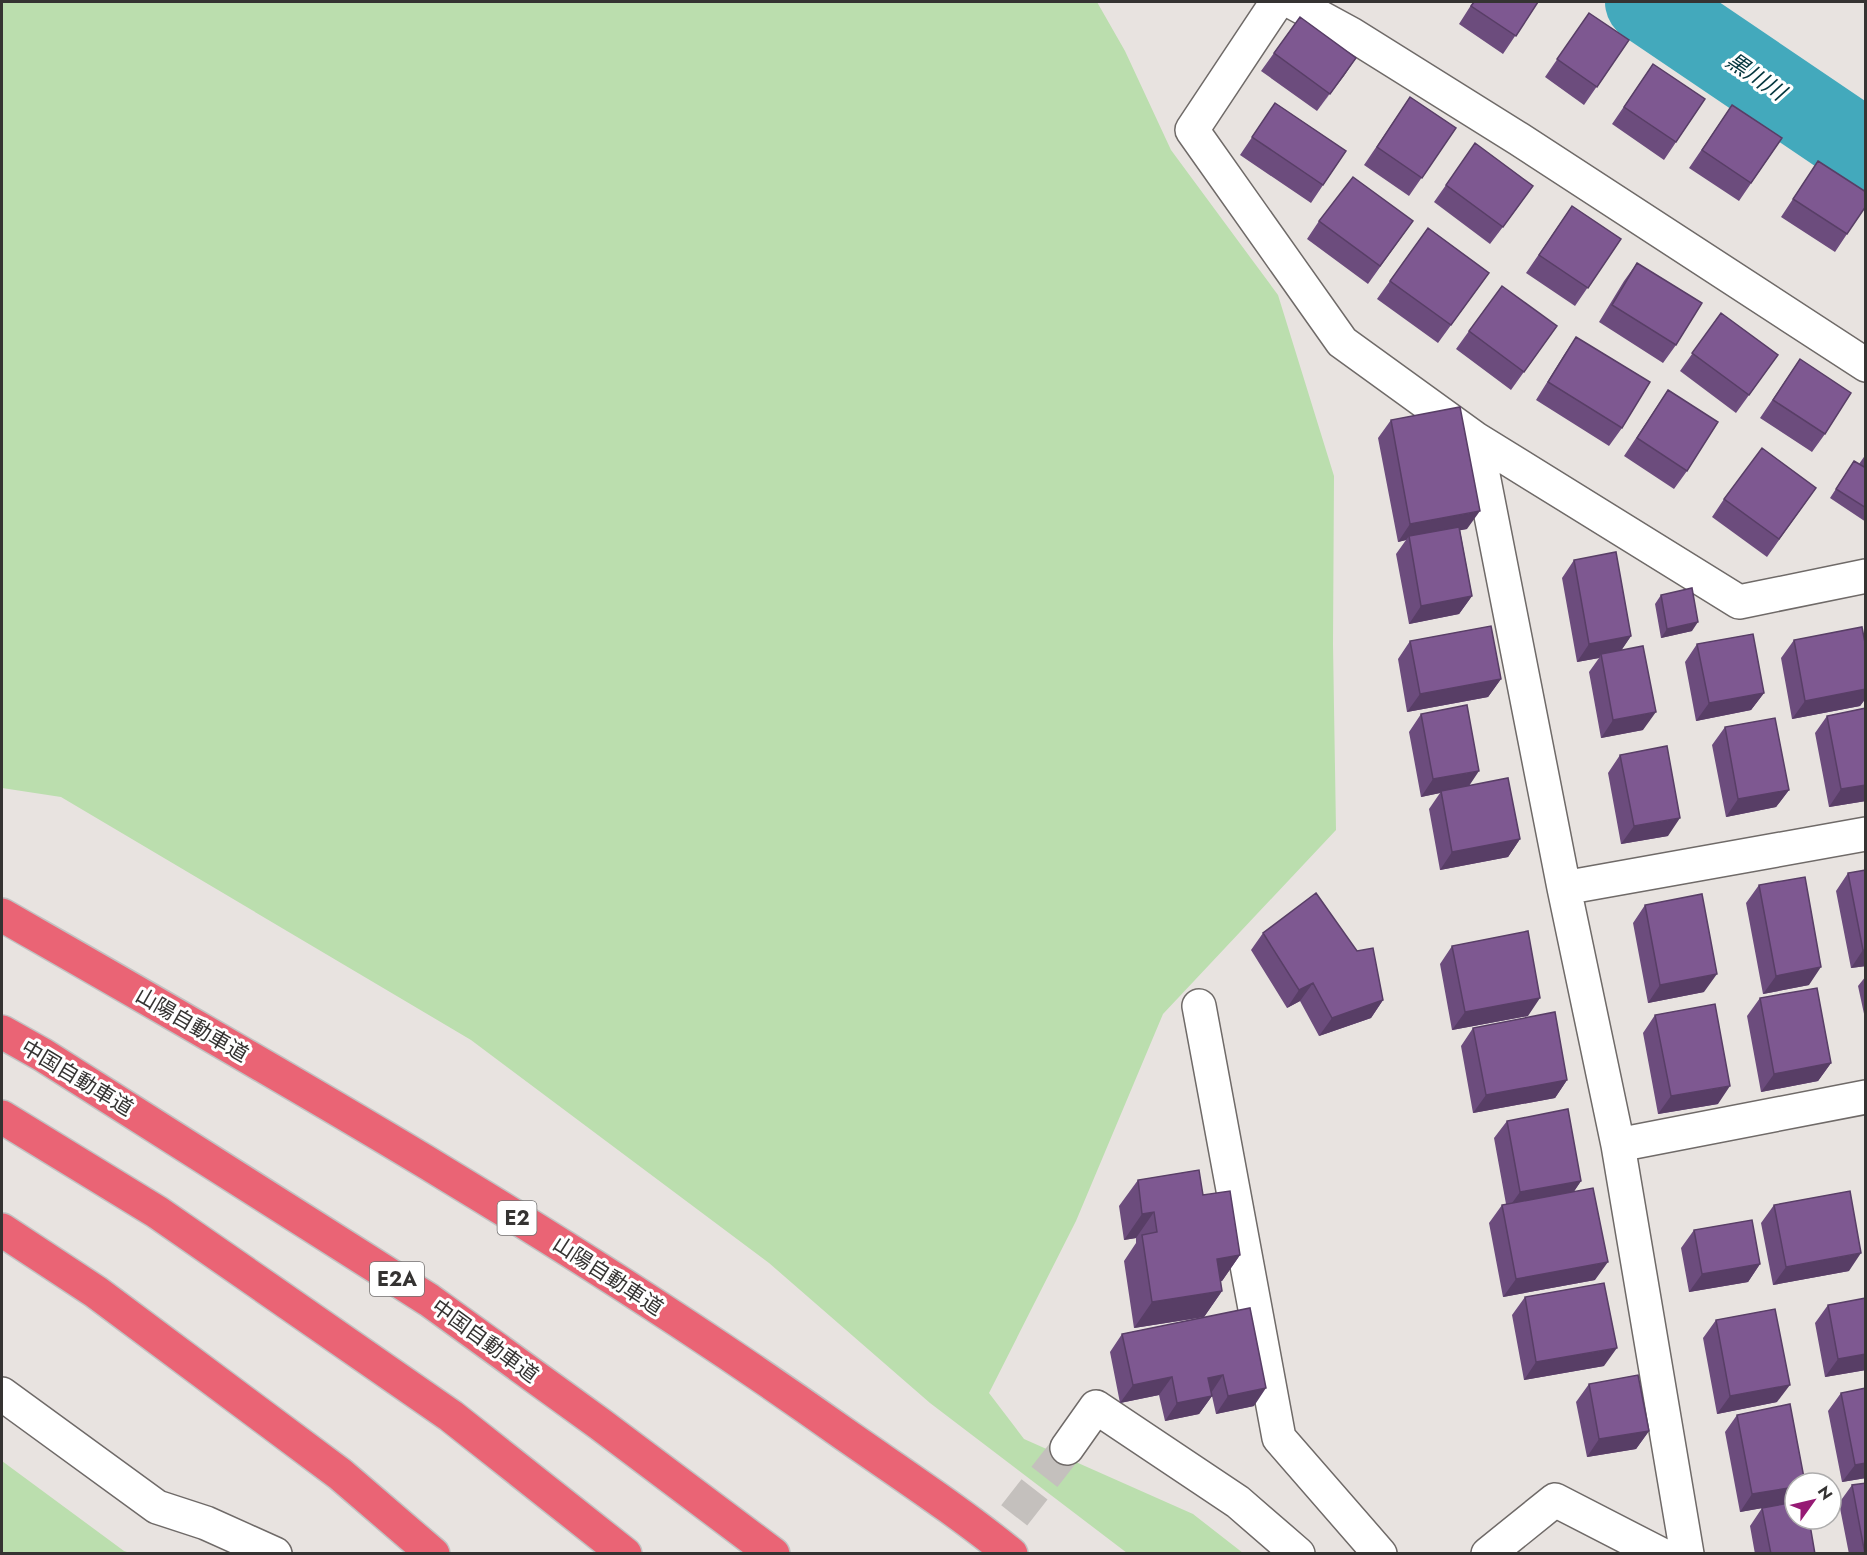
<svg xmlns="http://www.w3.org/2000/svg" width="1867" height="1555" viewBox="0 0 1867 1555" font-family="Jost,'Noto Sans JP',sans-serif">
<rect width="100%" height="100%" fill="#e8e3e0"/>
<!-- green -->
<path fill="#bbdeae" d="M2 2H1097L1125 51 1171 150 1278 295 1334 476 1333 644 1336 830 1163 1014 1076 1221 989 1393 1024 1439 1193 1514 1243 1553H1127L930 1403 769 1263 471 1040 61 797 2 788Z
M2 1461 124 1551 130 1553H2Z"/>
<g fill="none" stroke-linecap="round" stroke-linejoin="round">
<!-- river -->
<path stroke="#43a9bc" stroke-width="82" d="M1646 2 1866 151"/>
<!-- minor-tunnel -->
<path stroke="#c4c0bd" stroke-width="33" stroke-dasharray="33 16" stroke-linecap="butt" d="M984 1554 1067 1448"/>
<defs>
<path id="minor" d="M1277 2 1192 130 1342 342 1476 439 1564 888 1618 1145 1687 1554
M1292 2 1351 34 1519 139 1866 365
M1476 439 1739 602 1866 576
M1564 888 1866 834
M1199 1006 1279 1438 1380 1554
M1618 1145 1866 1097
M2 1394 157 1507 206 1523 275 1554
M1067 1448 1096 1407 1238 1502 1298 1554
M1488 1554 1555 1500 1660 1554"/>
<path id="motorway" d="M2 915C286 1078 573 1241 840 1431 897 1471 957 1510 1011 1554
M2 1032 43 1055 429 1300 600 1424 773 1554
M2 1117 157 1212 451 1416 625 1554
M2 1230 96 1292 340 1474 433 1554"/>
</defs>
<!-- minor casing -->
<use href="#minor" stroke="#6f6a68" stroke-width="36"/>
<!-- motorway casing -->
<use href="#motorway" stroke="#c2c2c2" stroke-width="36"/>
<!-- minor -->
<use href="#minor" stroke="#fff" stroke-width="33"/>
<!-- motorway -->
<use href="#motorway" stroke="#ea6475" stroke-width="33"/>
</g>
<!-- wall -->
<path fill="#6c4c7d" d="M1473 2H1538L1503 54 1459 24Z
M1589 13 1629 40 1584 105 1545 77Z
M1300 17 1356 58 1317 111 1261 71Z
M1653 64 1705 99 1664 160 1612 124Z
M1410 97 1456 128 1409 196 1364 165Z
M1275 103 1346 151 1311 203 1240 155Z
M1732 105 1782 138 1739 201 1689 168Z
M1818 161 1847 234 1835 252 1781 217Z
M1446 185 1521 203 1490 244 1434 202Z
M1572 206 1621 239 1575 306 1526 273Z
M1319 221H1413L1368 284 1307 239Z
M1428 228 1489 273 1438 343 1377 299Z
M1637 263 1676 345 1663 363 1599 322 1624 281Z
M1721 313 1778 355 1736 413 1680 371Z
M1469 331 1544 344 1511 390 1456 349Z
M1576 337 1622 428 1609 446 1536 400 1564 355Z
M1800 359 1825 434 1812 452 1760 418Z
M1668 390 1687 471 1674 489 1624 456Z
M1391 420 1467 529 1460 530 1472 596 1459 614 1409 624 1396 554 1406 540 1398 542 1378 438Z
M1866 454V522L1830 498 1854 461 1859 464Z
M1816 488 1767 557 1712 517 1724 499Z
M1574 560 1631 636 1621 650 1643 730 1601 738 1589 672 1599 658 1577 662 1562 578Z
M1661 595 1692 631 1661 638 1655 604Z
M1794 640 1866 648V698L1860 706 1792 719 1781 658Z
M1410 641 1501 679 1488 697 1407 712 1398 659Z
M1697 644 1764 693 1751 710 1696 721 1685 662Z
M1866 708V801L1829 807 1815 733 1827 716Z
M1421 714 1469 786 1520 839 1508 857 1440 870 1429 809 1440 793 1421 797 1409 732Z
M1725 727 1789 790 1776 807 1726 817 1712 745Z
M1620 755 1668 836 1621 844 1608 773Z
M1866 870V966L1851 968 1836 891 1848 873Z
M1759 885 1809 985 1763 994 1746 903Z
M1645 905 1704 992 1648 1003 1633 923Z
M1263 933 1383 1000 1371 1018 1319 1036 1300 1001 1287 1008 1251 950Z
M1452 946 1528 1016 1452 1030 1440 964Z
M1866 976V1023L1858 986Z
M1760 998 1831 1063 1818 1081 1761 1092 1747 1016Z
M1655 1015 1718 1104 1658 1114 1643 1033Z
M1473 1028 1567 1080 1555 1098 1473 1113 1461 1046Z
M1507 1121 1581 1181 1574 1191 1595 1280 1503 1297 1489 1223 1502 1205 1506 1204 1494 1138Z
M1138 1180 1203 1195 1240 1255 1222 1281H1220L1222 1291 1204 1317 1134 1328 1124 1261 1136 1243V1238L1124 1240 1119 1206Z
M1774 1205 1849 1271 1773 1285 1761 1223Z
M1694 1230 1760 1264 1748 1282 1689 1292 1681 1248Z
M1525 1297 1604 1366 1524 1380 1512 1315Z
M1828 1305 1866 1370 1825 1377 1815 1323Z
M1250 1308 1254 1406 1216 1414 1212 1396 1199 1414 1165 1421 1159 1395 1120 1403 1110 1352 1122 1334Z
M1716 1320 1777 1402 1717 1414 1703 1338Z
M1589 1384 1649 1431 1636 1449 1587 1457 1576 1402Z
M1841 1393 1866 1478 1842 1482 1828 1411Z
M1737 1415 1795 1483V1499L1793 1502 1815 1554H1755L1750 1526 1762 1508 1740 1512 1725 1432Z
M1852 1485 1866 1554H1849L1839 1503Z"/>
<!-- shaded-wall -->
<path fill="#583e66" d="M1356 58 1344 76 1317 111 1330 94Z
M1480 511 1467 529 1409 540V536L1406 540 1398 542 1410 524Z
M1472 596 1459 614 1409 624 1421 606Z
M1698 622 1692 631 1661 638 1667 629Z
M1631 636 1619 654H1601L1599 658 1577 662 1589 644Z
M1501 679 1488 697 1407 712 1420 694Z
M1866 689V698L1860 706 1792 719 1805 701Z
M1764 693 1751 710 1696 721 1709 703Z
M1656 712 1643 730 1601 738 1613 720Z
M1479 771 1467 789 1441 791 1440 793 1421 797 1433 779Z
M1866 785V801L1829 807 1841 789Z
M1789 790 1776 807 1726 817 1738 799Z
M1680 818 1668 836 1621 844 1634 826Z
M1520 839 1508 857 1440 870 1452 852Z
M1863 950H1866V966L1851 968Z
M1821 967 1809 985 1763 994 1776 976Z
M1717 974 1704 992 1648 1003 1660 985Z
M1313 983 1300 1001 1287 1008 1299 990Z
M1540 998 1528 1016 1452 1030 1465 1012Z
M1383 1000 1371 1018 1319 1036 1332 1018Z
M1831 1063 1818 1081 1761 1092 1774 1074Z
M1567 1080 1555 1098 1473 1113 1486 1095Z
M1730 1086 1718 1104 1658 1114 1671 1096Z
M1581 1181 1569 1199 1507 1210 1520 1192Z
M1154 1212 1136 1238 1124 1240 1142 1214Z
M1861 1253 1849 1271 1773 1285 1786 1267Z
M1240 1255 1222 1281 1199 1285 1217 1259Z
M1608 1262 1595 1280 1503 1297 1516 1279Z
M1760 1264 1748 1282 1689 1292 1702 1274Z
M1222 1291 1204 1317 1134 1328 1152 1302Z
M1617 1348 1604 1366 1524 1380 1536 1362Z
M1866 1354V1370L1825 1377 1838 1359Z
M1223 1375 1211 1393 1208 1378Z
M1172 1377 1159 1395 1120 1403 1133 1385Z
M1790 1385 1777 1402 1717 1414 1730 1396Z
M1266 1388 1254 1406 1216 1414 1228 1396Z
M1212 1396 1199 1414 1165 1421 1177 1403Z
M1649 1431 1636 1449 1587 1457 1599 1439Z
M1866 1463V1478L1842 1482 1855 1465Z
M1795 1487V1499L1792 1503 1740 1512 1752 1494Z"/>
<!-- building -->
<path fill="#7e5891" stroke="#583e66" stroke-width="1.5" d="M1474 2H1538L1516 36 1471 6Z
M1589 13 1629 40 1597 87 1557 59Z
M1300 17 1356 58 1330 94 1274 53Z
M1653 64 1705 99 1676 142 1624 107Z
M1410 97 1456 128 1422 178 1377 147Z
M1275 103 1346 151 1323 185 1252 137Z
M1732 105 1782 138 1751 183 1702 150Z
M1475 143 1533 186 1503 227 1446 185Z
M1818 161 1866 192V206L1847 234 1793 199Z
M1353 177 1413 221 1380 266 1319 221Z
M1572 206 1621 239 1588 288 1539 255Z
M1428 228 1489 273 1451 325 1390 281Z
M1637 263 1702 303 1676 345 1612 305Z
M1502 286 1557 326 1524 372 1469 331Z
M1721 313 1778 355 1749 395 1692 353Z
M1576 337 1650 382 1622 428 1548 382Z
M1800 359 1851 393 1825 434 1773 400Z
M1668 390 1718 422 1687 471 1637 438Z
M1460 407 1480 511 1410 524 1391 420Z
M1762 448 1816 488 1779 539 1724 499Z
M1854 461 1866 468V508L1836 489Z
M1459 527 1472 596 1421 606 1409 536Z
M1616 552 1631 636 1589 644 1574 560Z
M1692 588 1698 622 1667 629 1661 595Z
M1491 626 1501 679 1420 694 1410 641Z
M1862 627 1866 648V689L1805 701 1794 640Z
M1753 634 1764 693 1709 703 1697 644Z
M1643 646 1656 712 1613 720 1601 654Z
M1467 705 1479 771 1433 779 1421 714Z
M1866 708V785L1841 789 1827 716Z
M1775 718 1789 790 1738 799 1725 727Z
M1667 746 1680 818 1634 826 1620 755Z
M1508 778 1520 839 1452 852 1441 791Z
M1866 870V950H1863L1848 873Z
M1805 877 1821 967 1776 976 1759 885Z
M1316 893 1357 951 1373 948 1383 1000 1332 1018 1313 983 1299 990 1263 933Z
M1702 894 1717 974 1660 985 1645 905Z
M1528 931 1540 998 1465 1012 1452 946Z
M1817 988 1831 1063 1774 1074 1760 998Z
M1715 1004 1730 1086 1671 1096 1655 1015Z
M1555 1012 1567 1080 1486 1095 1473 1028Z
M1568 1109 1581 1181 1520 1192 1507 1121Z
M1199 1170 1203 1195 1230 1191 1240 1255 1217 1259 1222 1291 1152 1302 1142 1235 1157 1232 1154 1212 1142 1214 1138 1180Z
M1593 1188 1608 1262 1516 1279 1502 1205Z
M1850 1191 1861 1253 1786 1267 1774 1205Z
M1752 1220 1760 1264 1702 1274 1694 1230Z
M1604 1283 1617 1348 1536 1362 1525 1297Z
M1866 1298V1354L1838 1359 1828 1305Z
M1250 1308 1266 1388 1228 1396 1223 1375 1208 1378 1212 1396 1177 1403 1172 1377 1133 1385 1122 1334Z
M1775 1309 1790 1385 1730 1396 1716 1320Z
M1638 1375 1649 1431 1599 1439 1589 1384Z
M1866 1388V1463L1855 1465 1841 1393Z
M1790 1404 1805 1483H1795V1487L1752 1494 1737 1415Z
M1866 1483V1554H1865L1852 1485Z
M1795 1502V1519H1809L1815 1554H1771L1762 1508Z"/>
<g text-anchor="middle" stroke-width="6" stroke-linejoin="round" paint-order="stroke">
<!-- shield labels -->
<g fill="#fff" stroke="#727070" stroke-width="1.5">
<rect x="497.5" y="1201" width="39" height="34" rx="4.5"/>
<rect x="370" y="1262" width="54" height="34" rx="4.5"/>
</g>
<g font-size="20" font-weight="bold" fill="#353332">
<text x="517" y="1225">E2</text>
<text x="397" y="1286">E2A</text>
</g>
<!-- street labels -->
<g font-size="21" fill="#353332" stroke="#fff">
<text transform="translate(192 1025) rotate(30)" y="7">山陽自動車道</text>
<text transform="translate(77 1078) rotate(31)" y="7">中国自動車道</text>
<text transform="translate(608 1276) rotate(33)" y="7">山陽自動車道</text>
<text transform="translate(485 1341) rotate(36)" y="7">中国自動車道</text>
</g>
<!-- water labels -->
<g font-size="22" font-style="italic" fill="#04363e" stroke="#fff">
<text transform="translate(1756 76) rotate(34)" y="8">黒川川</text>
</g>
</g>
<!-- border -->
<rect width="1867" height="1555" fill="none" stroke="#353332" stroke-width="6"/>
<!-- north arrow -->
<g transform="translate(1813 1501) rotate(56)"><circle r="28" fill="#ffffff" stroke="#aeadad" stroke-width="1.5"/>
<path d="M0-4.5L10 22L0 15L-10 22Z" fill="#961a74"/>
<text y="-9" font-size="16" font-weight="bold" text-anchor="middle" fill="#353332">N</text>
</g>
</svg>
